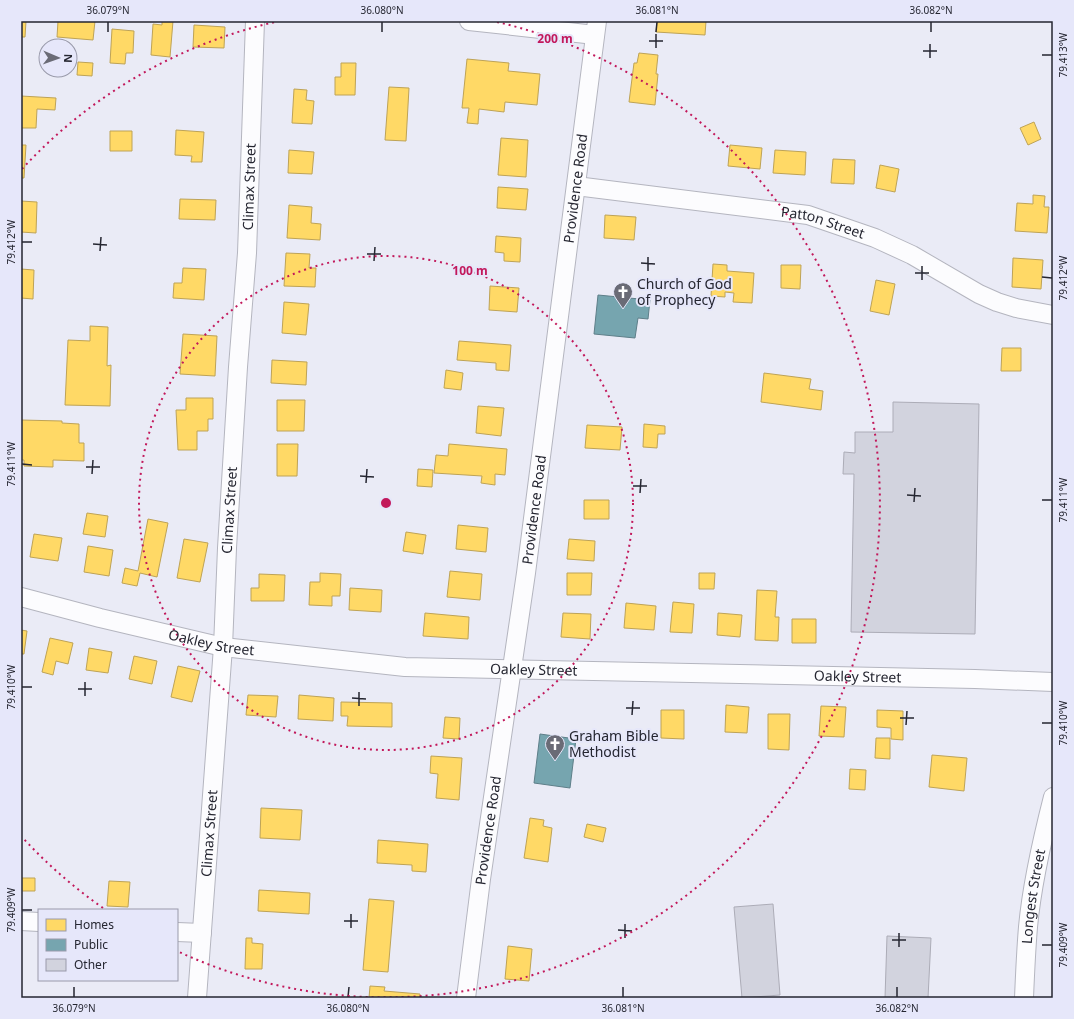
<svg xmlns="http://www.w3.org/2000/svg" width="1074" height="1019" viewBox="0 0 1074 1019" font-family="'Noto Sans',sans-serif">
<rect width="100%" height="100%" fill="#eaebf6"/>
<!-- homes -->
<path fill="#ffd966" stroke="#bea356" d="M21 21H26L25 37H21Z
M58 21H95L93 40 57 37Z
M162 21H173L170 57 151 55 153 24 162 25Z
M657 21H706L705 35 656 32Z
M194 25 225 27 224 48 193 47Z
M112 29 134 31 133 53H126L125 64 110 63Z
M639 53 658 55 656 74H658L655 105 629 102 634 63H637Z
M467 59 509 63 508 71 540 74 537 105 505 102 504 112 479 109 478 124 467 123 469 108H462Z
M78 62 93 63 92 76 77 75Z
M341 63H356L355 95H335V77H341Z
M389 87 409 88 406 141 385 140Z
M294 89 307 90 306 100 314 101 312 124 292 123Z
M21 96 56 98 55 110 37 109 36 128H21Z
M1034 122 1041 139 1028 145 1020 128Z
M176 130 204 132 202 162H191L192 156 175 155Z
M110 131H132V151H110Z
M501 138 528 140 526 177 498 175Z
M21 145H26L24 178H21Z
M730 145 762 148 760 169 728 166Z
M289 150 314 152 312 174 288 173Z
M775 150 806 152 805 175 773 173Z
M833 159 855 160 854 184 831 183Z
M880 165 899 169 895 192 876 188Z
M498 187 528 189 526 210 497 208Z
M1033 195 1045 196 1044 207H1049L1047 233 1015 231 1017 203 1033 204Z
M180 199 216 200 215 220 179 219Z
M21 201 37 202 36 233 21 232Z
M289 205 312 207 311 223 321 224 320 240 287 238Z
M605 215 636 217 634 240 604 238Z
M496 236 521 238 520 262 504 261V253L495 252Z
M286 253 310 254 309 268H316L315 287 284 286Z
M1013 258 1043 260 1041 289 1012 287Z
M713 264 727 265V271L754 273 752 303 733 302 734 293 725 292V297L711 296Z
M781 265H801L800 289 781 288Z
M183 268 206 269 204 300 173 298 174 283H182Z
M21 269 34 270 33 299 21 298Z
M876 280 895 284 889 315 870 311Z
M490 286 519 288 517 312 489 310Z
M284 302 309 304 306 335 282 333Z
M90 326 108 327 107 366 111 365 110 406 65 405 68 340 90 341Z
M183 334 217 336 215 376 180 374Z
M459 341 511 345 509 371 496 370V363L457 360Z
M1002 348H1021V371H1001Z
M272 360 307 362 306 385 271 383Z
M446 370 463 373 461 390 444 388Z
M764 373 811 379 809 389 823 391 821 410 761 402Z
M186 398H213V419H208V431H197V450H178L176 410H186Z
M277 400H305L304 431H277Z
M478 406 504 408 501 436 476 433Z
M21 420 62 421V423L79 424V443H84V461L53 460V467L24 466V460H21Z
M644 424 665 426V434H658L657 448 643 447Z
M587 425 622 427 620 450 585 448Z
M277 444H298L297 476H277Z
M449 444 507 449 505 475 495 474V485L481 483 482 476 434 473 436 455 448 456Z
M418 469 433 470 432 487 417 486Z
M584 500H609V519H584Z
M87 513 108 516 105 537 83 534Z
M148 519 168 523 157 577 140 573 137 586 122 583 125 568 138 571Z
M458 525 488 528 486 552 456 549Z
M406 532 426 535 423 554 403 551Z
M34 534 62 538 58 561 30 557Z
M184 539 208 543 200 582 177 578Z
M569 539 595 541 594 561 567 559Z
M88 546 113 550 109 576 84 572Z
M450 571 482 574 480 600 447 597Z
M320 573 341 574 340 596H332V606L309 605 310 582H320Z
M567 573H592L591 595H567Z
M699 573H715L714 589H699Z
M259 574 285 575 284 601H251V588H259Z
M350 588 382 590 381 612 349 610Z
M757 590 777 591 775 617H779L778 641 755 640Z
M673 602 694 604 692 633 670 632Z
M626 603 656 606 654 630 624 628Z
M425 613 469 617 468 639 423 636Z
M563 613 591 614 590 639 561 637Z
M718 613 742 615 740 637 717 635Z
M792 619H816V643H792Z
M21 630 27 631 24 654H21Z
M50 638 73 643 68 664 56 661 53 675 42 672Z
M89 648 112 652 108 673 86 670Z
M134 656 157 661 152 684 129 679Z
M178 666 200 671 192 702 171 697Z
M248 695 278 696 276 717 246 715Z
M299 695 334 698 333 721 298 719Z
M341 702 392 703V727L347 726 348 716H341Z
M726 705 749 707 747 733 725 732Z
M821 706 846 707 844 737 819 736Z
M661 710H684V739L661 738Z
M877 710 903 711V740L891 739V728L877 727Z
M768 714H790L789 750 768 749Z
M445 717 460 718 459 739 443 738Z
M876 738H890V759L875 758Z
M932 755 967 758 964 791 929 787Z
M431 756 462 758 459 800 436 798 438 774 430 773Z
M850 769 866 770 865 790 849 789Z
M261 808 302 810 300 840 260 838Z
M530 818 544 820 543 826 552 828 548 862 524 858Z
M587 824 606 828 603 842 584 837Z
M378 840 428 844 426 872 412 871V865L377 863Z
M21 878H35V891H21Z
M109 881 130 882 128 907 107 906Z
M259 890 310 893 309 914 258 911Z
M369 899 394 901 388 972 363 970Z
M246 938H252V943L263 944 262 969H245Z
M508 946 532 949 529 981 505 979Z
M370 986 385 987 384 991 420 994V998H369Z"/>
<!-- public -->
<path fill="#76a5af" stroke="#5e7f89" d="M598 295 650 300 648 319 638 318 635 338 594 334Z
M540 734 576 739 570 788 534 783Z"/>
<!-- building -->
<path fill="#d2d3de" stroke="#acacb7" d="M893 402 979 404 975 634 851 632 854 474H843L844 452 855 453V432H893Z
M773 904 780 995 742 998 734 907Z
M887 936 931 938 928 998H885Z"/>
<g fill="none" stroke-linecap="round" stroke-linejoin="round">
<defs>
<g id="minor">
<path d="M469 21 595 35"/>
<path id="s1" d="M576 186 808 215 875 238 912 255 979 294 997 302 1016 308 1053 315"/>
<path id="s2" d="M21 597 100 618 223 647 405 667 975 679 1053 682"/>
<path d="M21 921 39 922"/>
<path d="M177 932 202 933"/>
<path id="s3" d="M197 998 223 647 227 548 238 367 247 253 255 21"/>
<path id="s4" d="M466 998 481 879 526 573 597 21"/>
<path id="s5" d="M1024 998C1025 974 1026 951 1028 927 1032 883 1042 840 1053 797"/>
</g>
</defs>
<!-- minor casing -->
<use href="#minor" stroke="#b4b5bf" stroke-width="20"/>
<!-- minor -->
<use href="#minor" stroke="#fcfcfe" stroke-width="18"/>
</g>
<!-- ticks -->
<path fill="none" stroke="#252631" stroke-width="1.5" d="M108 32V22M382 32V22M656 32 657 22M931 32V22M649 41H663M656 48V34M923 51H937M1042 55H1052M930 58V44M22 242H32M93 244 107 245M100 251 101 237M367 254H381M374 261 375 247M641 263 655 264M648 271V257M915 273H929M1042 277 1052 278M922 280V266M22 464 32 465M86 467H100M92 474 93 460M360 476 374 477M366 483 367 469M633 486H647M640 493 641 479M907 495 921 496M1042 500H1052M914 502 915 488M22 687H32M78 689H92M85 696V682M352 698 366 699M359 706V692M626 708H640M632 715 633 701M900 718H914M1042 723H1052M906 725 907 711M22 910H32M344 921H358M351 928V914M618 930 632 931M625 938V924M892 940H906M1042 945H1052M899 947V933M74 997V987M348 997 349 987M623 997V987M897 997V987"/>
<!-- distance rings -->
<g fill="none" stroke="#c2185b" stroke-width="2" stroke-dasharray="2 4">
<circle cx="386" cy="503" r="247"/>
<path d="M103 908A494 494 0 0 1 22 837M22 169A494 494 0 0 1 275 22M497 22A494 494 0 1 1 177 951"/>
</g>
<!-- icons -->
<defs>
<symbol id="church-pin" viewBox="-11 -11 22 30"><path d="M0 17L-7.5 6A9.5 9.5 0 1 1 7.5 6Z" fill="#6a6b76" stroke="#e6e7fa"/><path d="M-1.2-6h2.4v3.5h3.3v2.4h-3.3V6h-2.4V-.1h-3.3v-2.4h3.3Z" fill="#fff"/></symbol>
</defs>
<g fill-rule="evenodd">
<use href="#church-pin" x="612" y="281" width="22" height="30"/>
<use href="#church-pin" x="544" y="733" width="22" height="30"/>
</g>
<g text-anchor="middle" stroke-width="4" stroke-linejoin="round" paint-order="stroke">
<!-- street labels -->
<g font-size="14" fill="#252631" stroke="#e6e7fa">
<text dy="5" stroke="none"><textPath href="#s3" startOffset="813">Climax Street</textPath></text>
<text dy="5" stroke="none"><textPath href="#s4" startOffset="817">Providence Road</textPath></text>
<text dy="5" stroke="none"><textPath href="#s1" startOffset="250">Patton Street</textPath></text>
<text dy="5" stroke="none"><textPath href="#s3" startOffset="489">Climax Street</textPath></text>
<text dy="5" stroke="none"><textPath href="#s4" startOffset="493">Providence Road</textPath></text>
<text dy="5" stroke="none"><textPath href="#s2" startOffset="196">Oakley Street</textPath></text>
<text dy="5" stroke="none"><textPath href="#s2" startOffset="520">Oakley Street</textPath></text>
<text dy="5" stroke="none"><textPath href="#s2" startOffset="844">Oakley Street</textPath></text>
<text dy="5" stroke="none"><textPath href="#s4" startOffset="169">Providence Road</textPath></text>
<text dy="5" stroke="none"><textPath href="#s3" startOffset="165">Climax Street</textPath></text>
<text dy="5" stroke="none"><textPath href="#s5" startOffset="102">Longest Street</textPath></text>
</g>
<!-- poi labels -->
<g font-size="14" fill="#252631" stroke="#e6e7fa" text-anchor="start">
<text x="637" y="289">Church of God<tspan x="637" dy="16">of Prophecy</tspan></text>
<text x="569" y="741">Graham Bible<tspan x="569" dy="16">Methodist</tspan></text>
</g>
</g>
<circle cx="386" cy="503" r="6" fill="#c2185b" stroke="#e6e7fa" stroke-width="2"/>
<g font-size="12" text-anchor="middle" font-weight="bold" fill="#c2185b" stroke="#e6e7fa" stroke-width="4" stroke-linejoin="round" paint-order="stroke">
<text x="555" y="43">200 m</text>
<text x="470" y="275">100 m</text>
</g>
<!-- border -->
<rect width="1074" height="1019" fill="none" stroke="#e6e7fa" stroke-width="44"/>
<!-- legend -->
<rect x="38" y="909" width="140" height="72" fill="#e6e7fa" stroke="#999aaa"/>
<rect x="46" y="919" width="20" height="12" fill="#ffd966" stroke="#999aaa"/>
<text x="74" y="929" font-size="12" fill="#252631">Homes</text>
<rect x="46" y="939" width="20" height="12" fill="#76a5af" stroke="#999aaa"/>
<text x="74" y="949" font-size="12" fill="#252631">Public</text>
<rect x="46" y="959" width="20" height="12" fill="#d2d3de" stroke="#999aaa"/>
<text x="74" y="969" font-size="12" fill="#252631">Other</text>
<!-- north arrow -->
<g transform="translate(58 58) rotate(92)"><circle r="19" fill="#e6e7fa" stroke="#999aaa"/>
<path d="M0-3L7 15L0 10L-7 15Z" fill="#6a6b76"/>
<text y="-6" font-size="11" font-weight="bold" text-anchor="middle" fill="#252631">N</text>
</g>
<rect x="22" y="22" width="1030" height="975" fill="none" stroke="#252631" stroke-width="1.5"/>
<g font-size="10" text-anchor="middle" fill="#252631">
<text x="108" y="14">36.079°N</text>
<text x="382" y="14">36.080°N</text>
<text x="657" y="14">36.081°N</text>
<text x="931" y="14">36.082°N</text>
<text transform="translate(1063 55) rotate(-90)" y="4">79.413°W</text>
<text transform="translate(11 242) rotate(-90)" y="4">79.412°W</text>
<text transform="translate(1063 278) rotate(-90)" y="4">79.412°W</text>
<text transform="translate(11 464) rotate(-90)" y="4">79.411°W</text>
<text transform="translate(1063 500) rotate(-90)" y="4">79.411°W</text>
<text transform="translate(11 687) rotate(-90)" y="4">79.410°W</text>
<text transform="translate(1063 723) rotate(-90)" y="4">79.410°W</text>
<text transform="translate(11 910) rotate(-90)" y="4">79.409°W</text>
<text transform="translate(1063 945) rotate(-90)" y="4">79.409°W</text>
<text x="74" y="1012">36.079°N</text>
<text x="348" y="1012">36.080°N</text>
<text x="623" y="1012">36.081°N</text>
<text x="897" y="1012">36.082°N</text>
</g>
</svg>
